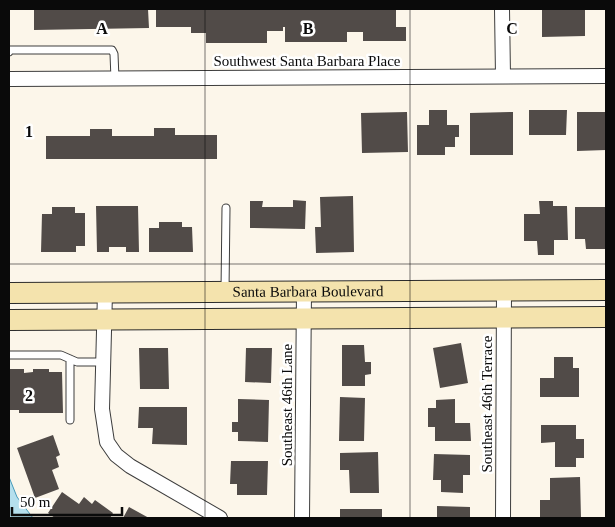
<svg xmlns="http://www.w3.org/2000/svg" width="615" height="527" viewBox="0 0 615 527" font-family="Georgia,serif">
<rect width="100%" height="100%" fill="#fcf6ea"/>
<!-- water -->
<path fill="#b5dfed" stroke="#469aba" d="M9 477 17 497 33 518H9Z"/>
<!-- building -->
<path fill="#514b48" d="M34 9H148L149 28 34 30Z
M156 9H396V27H406V41H363V32H347V42H285V27H283V31H267V43H206V33H191V27H156Z
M542 9H585V36L542 37Z
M429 110H447V125H459V137H455V147H445V155H417V125H429Z
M529 110H567L566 135H529Z
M407 112 408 152 362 153 361 113Z
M513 112V155H470V113Z
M577 112H606V150L577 151Z
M154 128H175V135H217V159H46V136H90V129H112V136H154Z
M353 196 354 252 316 253 315 227H321L320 197Z
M293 200 306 201 305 229 250 228V201H263L262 207H293Z
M539 201H553V206H567L568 240H554V255H538L537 241H524V214H540Z
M96 206H138L139 252H126V247H109V252H97Z
M52 207H75V213H85V246H76V252H41L42 214H52Z
M575 207H606V249H586L585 239H575Z
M159 222H182V227H192L193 252H149V228H159Z
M461 343 468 383 440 388 433 348Z
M342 345H364L365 362H371V374L365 375V386H342Z
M139 348H168L169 389H140Z
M246 348H272L271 383 245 382Z
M554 357H573V368H579V397H540V378H554Z
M9 369H24V373L33 372V369H49V372H62L63 413H19V410H9Z
M340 397 365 398 364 441H339Z
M238 399 269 400 268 442 238 441V432H232V422H238Z
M455 399V423H470L471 441H435V427H428V408H436V400Z
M139 407H187V445L152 444 153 428H138Z
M541 425H576V439H584V458H576V467H555V442L541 443Z
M53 435 60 455 56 457 59 467 52 470 59 489 35 498 17 448Z
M378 452 379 493H350L349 470H340V453Z
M434 454 470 455V475H463V493L441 492V480H433Z
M231 461H268L267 495H237V484H230Z
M580 477 581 518H540V500H550V478Z
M62 492 79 504 84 497 92 504 95 500 113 513 110 518H55L48 513Z
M437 506 470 507V518H437Z
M129 507 149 518H123Z
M340 509H382V518H340Z"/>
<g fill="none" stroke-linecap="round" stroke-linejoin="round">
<defs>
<path id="service" d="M9 52 10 50H112L114 54 115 79
M225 291 226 208
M9 355H61L77 362H103
M70 359V420"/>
<path id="minor" d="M502 9 503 76
M9 79 606 76
M105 292 102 409 107 442 116 455 130 466 220 518
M302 518 304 291
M503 518 504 290"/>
<g id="secondary">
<path id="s1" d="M9 293 606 290"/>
<path d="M9 320 606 317"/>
</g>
</defs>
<!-- service casing -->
<use href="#service" stroke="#3d3d3d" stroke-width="9"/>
<!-- minor casing -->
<use href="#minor" stroke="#3d3d3d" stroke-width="16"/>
<!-- secondary casing -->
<use href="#secondary" stroke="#2c2c2c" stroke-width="22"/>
<!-- service -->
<use href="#service" stroke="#fff" stroke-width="7"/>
<!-- minor -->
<use href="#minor" stroke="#fff" stroke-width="14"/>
<!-- secondary -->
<use href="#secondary" stroke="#f4e3ad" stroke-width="20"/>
</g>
<!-- grid -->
<path fill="none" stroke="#0a0a0a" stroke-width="1" stroke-opacity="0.55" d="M205 9V518M410 9V518M9 264H606"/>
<g text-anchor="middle" stroke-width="5" stroke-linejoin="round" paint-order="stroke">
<!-- street labels -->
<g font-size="15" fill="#0a0a0a" stroke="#fff">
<text x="307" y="66">Southwest Santa Barbara Place</text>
<text dy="5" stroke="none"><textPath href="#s1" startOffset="299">Santa Barbara Boulevard</textPath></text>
<text transform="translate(487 404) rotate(-90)" y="5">Southeast 46th Terrace</text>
<text transform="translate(287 405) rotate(-90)" y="5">Southeast 46th Lane</text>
</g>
</g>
<g font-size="16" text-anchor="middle" font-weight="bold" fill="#0a0a0a" stroke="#fff" stroke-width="5" stroke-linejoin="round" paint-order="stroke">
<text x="102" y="34">A</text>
<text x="308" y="34">B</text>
<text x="512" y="34">C</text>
<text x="29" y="137">1</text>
<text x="29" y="401">2</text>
</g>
<!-- border -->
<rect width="615" height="527" fill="none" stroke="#0a0a0a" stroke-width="20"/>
<!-- scale -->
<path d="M12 507v8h110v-8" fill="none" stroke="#0a0a0a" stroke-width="2.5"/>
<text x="20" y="507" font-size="15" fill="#0a0a0a" stroke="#ffffff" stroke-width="4" paint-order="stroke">50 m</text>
</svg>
